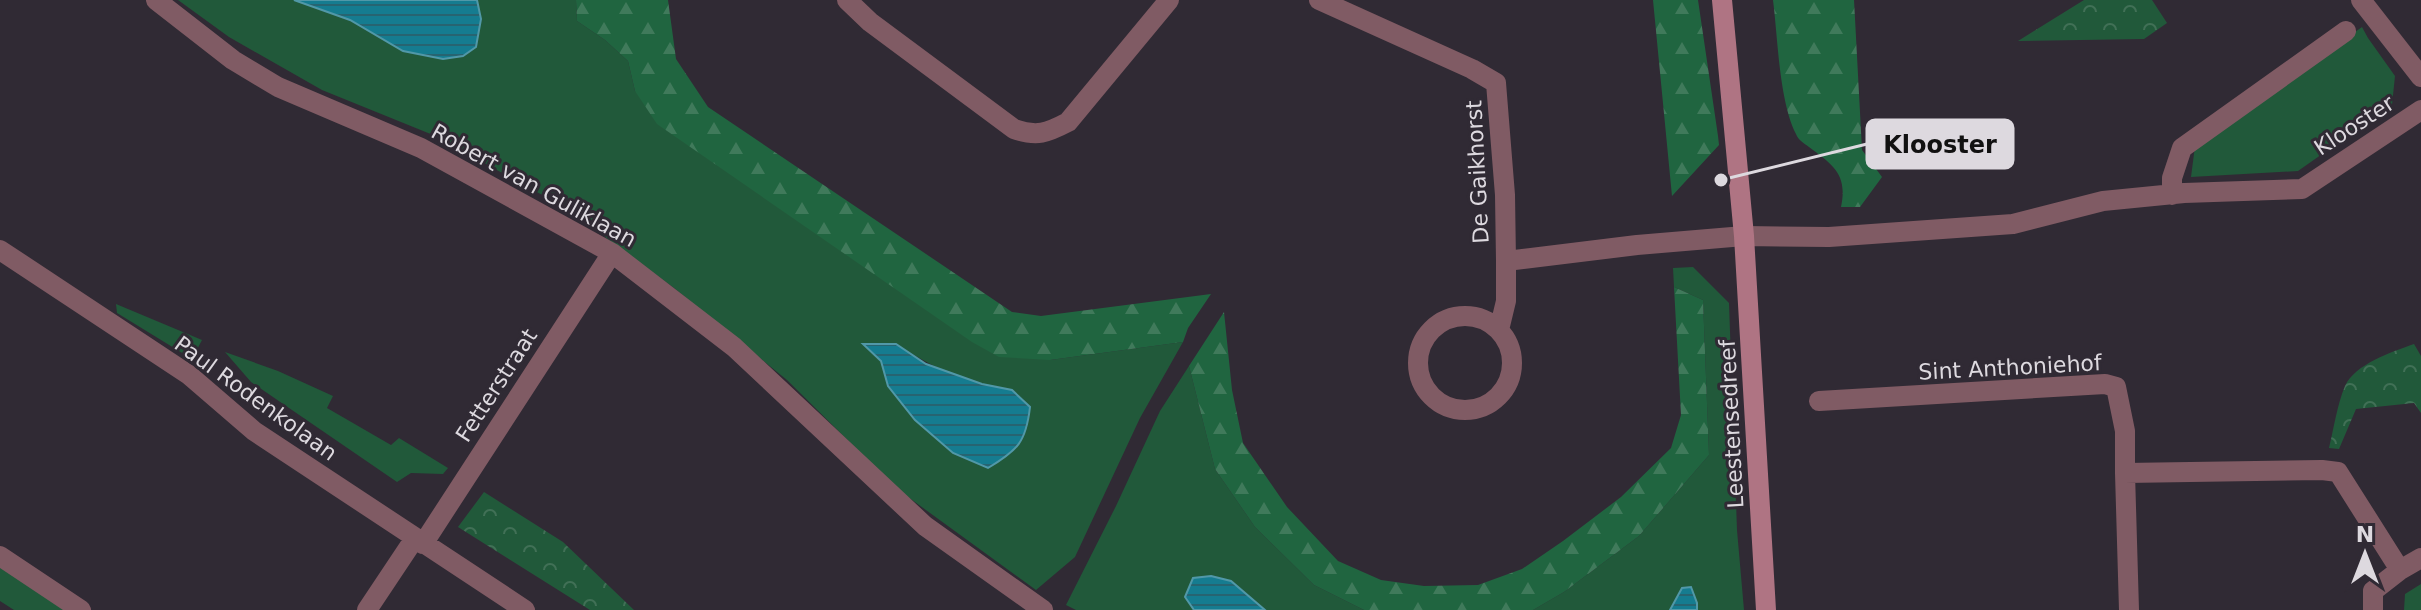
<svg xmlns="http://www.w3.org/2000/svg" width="2421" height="610" viewBox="0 0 2421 610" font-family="'DejaVu Sans',sans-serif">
<defs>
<pattern id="forest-firs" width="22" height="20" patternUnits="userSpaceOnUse" patternTransform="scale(2)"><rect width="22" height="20" fill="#206540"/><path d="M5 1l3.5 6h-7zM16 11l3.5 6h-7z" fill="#407a5b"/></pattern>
<pattern id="park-crowns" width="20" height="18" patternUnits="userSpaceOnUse" patternTransform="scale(2)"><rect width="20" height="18" fill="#21593a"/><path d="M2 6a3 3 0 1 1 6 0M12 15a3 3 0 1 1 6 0" fill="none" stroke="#417056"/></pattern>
<pattern id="water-rules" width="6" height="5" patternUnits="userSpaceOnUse" patternTransform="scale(2)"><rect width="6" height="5" fill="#157c90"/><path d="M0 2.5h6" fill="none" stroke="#276471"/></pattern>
</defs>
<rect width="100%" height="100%" fill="#302a34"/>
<!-- grass -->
<path fill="#21593a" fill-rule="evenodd" d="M178 0H294L350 20 403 51 481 19 477 0H576L577 21 605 40 628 61 635 91 1050 360 1183 342 1140 418 1075 557 1036 590 897 489 787 380 674 288 566 208 433 135 322 90 229 37ZM896 344C934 369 967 382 1012 390L988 468 953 453 913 418 888 386 881 361 864 345Z
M2362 27 2368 38 2395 76 2392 105 2298 171 2191 177 2195 146Z
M1693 267 1729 303 1737 530 1744 610H1697V603L1682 588 1670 610H1533L1564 592 1639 536 1709 455 1703 300 1674 287 1673 268Z
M116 304 202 340 192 359 117 313Z
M225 352 278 371 333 396 327 408 391 445 399 438 448 468 443 474 411 473 397 482 251 382Z
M1189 366 1215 469 1255 527 1314 585 1364 610H1265L1231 581 1186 597 1194 610H1076L1066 605 1116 506 1160 411Z
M0 567 65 610H14L0 601Z
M2421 584V610H2404L2405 594Z"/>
<!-- forest -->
<path fill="url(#forest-firs)" d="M576 0H668L676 59 708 107 1012 312 1041 316 1211 294 1188 328 1183 342 1050 360 999 357 972 342 657 124 635 91 628 61 605 40 577 21Z
M1653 0H1698L1718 136 1719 145 1672 196Z
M1773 0H1854L1862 150 1882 177 1860 207H1841C1848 174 1833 165 1809 147 1804 143 1798 140 1796 134 1779 100 1778 39 1773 0Z
M1674 287 1703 300 1709 455 1639 536 1564 592 1533 610H1364L1314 585 1255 527 1215 469 1189 366 1224 312 1232 390 1243 443 1287 507 1338 561 1381 580 1424 586 1478 585 1522 569 1563 541 1621 497 1671 448 1681 415Z"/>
<!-- park -->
<path fill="url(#park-crowns)" d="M2084 0H2152L2167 23 2144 39 2018 41Z
M2414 344 2421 356V413L2414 403 2356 409 2339 449 2329 448C2334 428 2337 405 2345 386 2355 364 2392 352 2414 344Z
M484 492 563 542 634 610H590L458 527Z"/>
<!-- water -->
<path fill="url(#water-rules)" stroke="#5198a8" stroke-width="2" d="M294 0H477L481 19 476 47 463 56 443 59 403 51 350 20Z
M863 344H896L926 364 982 384 1012 390 1030 407C1026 442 1018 450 988 468L953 453 915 420 888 386 881 361Z
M1211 576 1231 581 1265 610H1194L1185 597 1193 578Z
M1691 587 1697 603V610H1670L1682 588Z"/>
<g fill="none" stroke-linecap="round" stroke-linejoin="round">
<!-- street -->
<path stroke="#805b64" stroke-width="20" d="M156 0 233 60 278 87 421 148 612 253 734 347 925 526 1043 610
M847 0 870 22 1014 129C1037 137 1047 133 1068 122L1169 0
M1319 0 1472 69 1496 83 1505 195 1506 261V301L1499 330
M2361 0 2421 77
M2172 195V178L2182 148 2346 31
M0 250 189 375 254 431 525 610
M1506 261 1637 245 1744 236 1829 237 2013 224 2103 201 2184 193 2302 189 2421 110
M1418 363a47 47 0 1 1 94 0a47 47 0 1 1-94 0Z
M1819 401 2105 384 2116 387 2125 431V473L2322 470 2338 472 2400 570 2421 558
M2125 473 2129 610
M423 544 612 253
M0 556 81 610
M367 610 415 538
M2373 610V591L2400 570"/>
<!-- secondary -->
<path stroke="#af7483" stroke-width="20" d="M1722 0 1744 236 1766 610"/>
</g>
<g text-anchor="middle" stroke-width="6" stroke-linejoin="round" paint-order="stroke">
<!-- street labels -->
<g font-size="22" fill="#ddd9df" stroke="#302a34">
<text transform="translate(2354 125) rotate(-33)" y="8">Klooster</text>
<text transform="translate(1477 172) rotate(-93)" y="8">De Gaikhorst</text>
<text transform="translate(534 185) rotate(29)" y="8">Robert van Guliklaan</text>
<text transform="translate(2010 367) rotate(-3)" y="8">Sint Anthoniehof</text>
<text transform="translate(496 385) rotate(-57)" y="8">Fetterstraat</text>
<text transform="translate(256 398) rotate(36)" y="8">Paul Rodenkolaan</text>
<text transform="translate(1731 424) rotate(-93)" y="8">Leestensedreef</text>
</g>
</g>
<!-- callouts -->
<path fill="none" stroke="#ddd9df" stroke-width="3" d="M1721 180L1867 144"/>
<circle fill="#ddd9df" stroke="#302a34" stroke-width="3" cx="1721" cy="180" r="8"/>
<rect fill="#ddd9df" stroke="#ddd9df" stroke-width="3" x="1867" y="120" width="146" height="48" rx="8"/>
<g font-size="24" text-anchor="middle" font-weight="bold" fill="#111">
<text x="1940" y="153">Klooster</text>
</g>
<!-- north arrow -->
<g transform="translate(2365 554)" stroke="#302a34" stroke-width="6" paint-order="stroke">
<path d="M0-6L14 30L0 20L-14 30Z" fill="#ddd9df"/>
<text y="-12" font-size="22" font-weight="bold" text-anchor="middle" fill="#ddd9df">N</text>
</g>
</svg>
